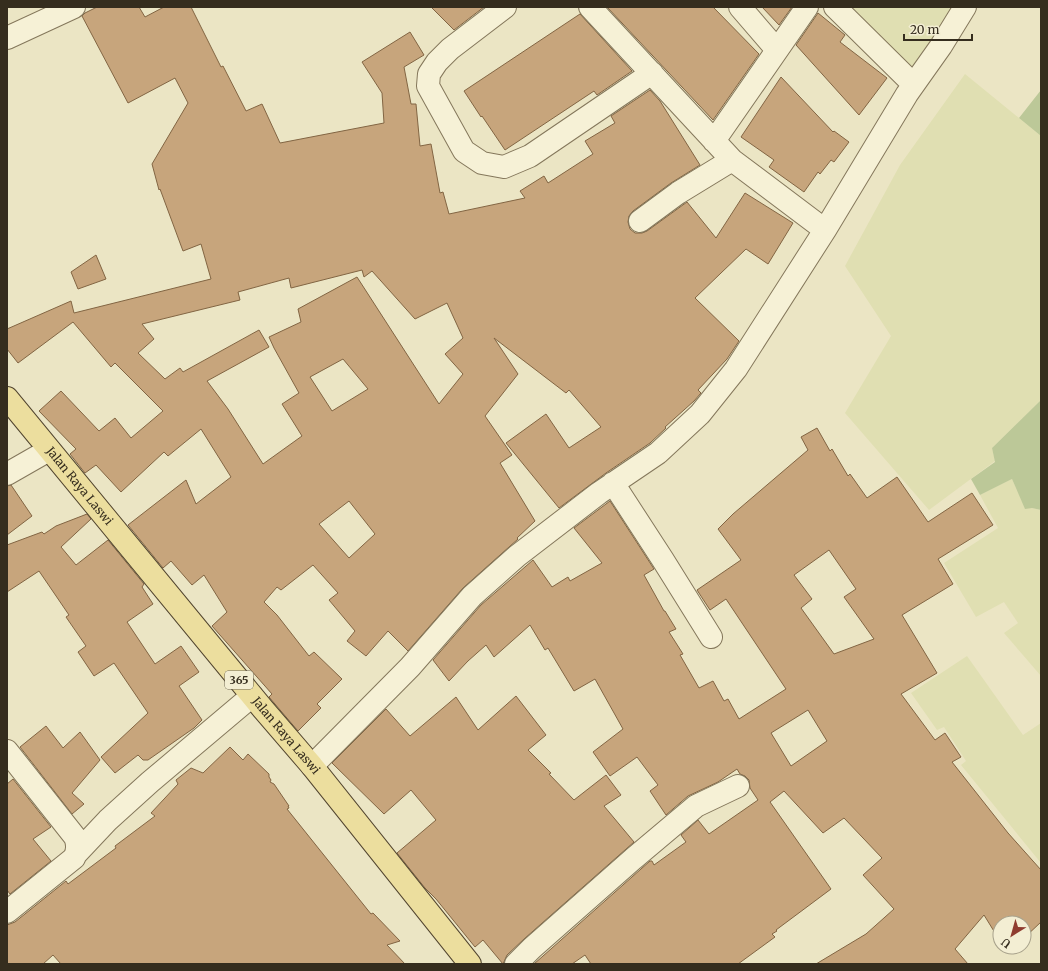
<svg xmlns="http://www.w3.org/2000/svg" width="1048" height="971" viewBox="0 0 1048 971" font-family="Merriweather,serif">
<rect width="100%" height="100%" fill="#ebe5c4"/>
<!-- farmland -->
<path fill="#e0dfb2" d="M837 7H959L911 78Z
M965 74 1041 136V400L992 448 995 461 929 510 845 413 891 336 845 266 900 165Z
M1012 479 1025 508H1032L1041 510V676L1004 633 1018 623 1004 602 976 617 944 563 998 528 980 495Z
M967 656 1023 735 1041 723V863L961 765 966 761 944 727 937 730 911 693Z"/>
<!-- green -->
<path fill="#bcc898" d="M1041 90V136L1019 118Z
M1041 400V510L1032 508 1025 509 1012 479 980 495 971 479 995 462 992 448Z"/>
<!-- building -->
<path fill="#c7a57c" stroke="#826543" fill-rule="evenodd" d="M97 7H139L145 17 164 7H191L221 67 223 66 246 111 262 104 280 143 384 123 382 93 362 62 410 32 424 55 404 67 411 104H416L420 146 431 144 440 193 443 192 449 214 525 198 520 191 544 176 548 183 593 154 585 141 615 123 611 116 650 90 660 101 700 165 671 183 633 211 629 216 628 222 630 229 635 233H642L647 231 687 202 716 238 745 193 793 223 768 264 746 249 695 298 739 341 727 359 698 390 701 393 694 401 665 427 666 428 650 443 606 473 559 508 506 443 546 414 569 448 601 427 569 390 566 393 494 338 518 374 485 416 512 455 500 463 535 521 517 538 518 539 463 588 408 651 388 631 366 656 347 641 355 631 329 600 338 593 313 565 281 590 277 587 264 602 277 615 309 656 314 652 342 679 317 704 321 708 298 731 269 697 272 694 212 626 227 612 204 575 192 585 171 561 163 568 128 525 186 480 196 504 231 477 201 429 168 456 164 452 121 492 96 465 85 473 70 454 76 449 39 411 61 391 99 431 115 418 131 438 163 411 115 363 111 367 73 322 18 363 7 349V329L71 301 74 313 211 279 201 244 183 251 160 189 159 190 152 164 188 103 175 78 128 103 82 16 85 13ZM362 270 364 277 372 271 415 319 447 303 463 338 445 354 463 374 439 404 357 277 298 309 301 322 269 337 274 348 299 393 282 404 302 436 263 464 228 409 207 381 269 347 259 330 183 372 180 368 165 379 138 353 154 339 142 324 240 300 238 292 289 278 291 288ZM343 359 368 389 332 411 310 377ZM349 501 375 534 349 558 319 524Z
M431 7H484L454 30Z
M607 7H713L759 54 713 120Z
M762 7H792L779 25Z
M818 13 845 35 840 42 887 78 859 115 796 45Z
M580 14 632 71 597 95 594 91 505 150 482 116 481 117 464 91Z
M781 77 833 132 834 131 849 142 834 162 831 160 820 174 818 172 804 192 769 167 774 160 741 137Z
M96 255 106 279 78 289 71 272Z
M817 428 830 451 832 449 848 476 850 474 867 498 897 477 928 522 972 493 993 525 938 559 953 584 902 615 937 673 901 694 935 740 945 733 961 757 952 762 1008 833 1041 870V922L1024 938V923H1000V941L984 915 955 949 968 964H816L866 934 894 909 863 875 882 858 844 818 823 833 784 791 770 802 831 889 776 930 777 931 772 934 775 937 738 964H591L585 955 572 964H534L650 861H652L654 865 686 842 681 835 698 820 709 834 758 800 750 788 749 780 745 776 740 774 737 769 718 782 688 796 666 815 650 791 658 785 637 757 610 776 593 752 623 729 595 679 574 691 548 648 545 650 530 625 494 657 486 645 468 661 449 681 433 660 481 605 533 560 552 587 568 577 570 581 602 563 574 528 610 501 654 569 644 575 664 611H665L676 629 669 632 683 654 680 655 699 688 713 681 724 701 728 699 739 719 786 689 726 599 710 610 697 590 741 560 718 529 733 514 808 450 801 437ZM829 550 856 589 844 597 874 639 834 654 801 608 812 599 794 575ZM808 710 827 741 791 766 771 733Z
M11 485 32 516 7 535V486Z
M87 514 91 519 61 547 76 565 108 540 144 584 142 587 153 604 127 622 155 664 181 646 199 672 179 686 202 720 194 728 148 760H143L138 755 115 773 101 757 148 713 114 663 94 676 78 652 86 646 66 617 69 615 39 571 7 592V545L42 532 44 534 56 526Z
M516 696 546 735 528 750 551 773 549 774 574 800 606 775 621 795 604 806 634 842 524 939 507 955 503 964 483 940 475 947 436 899 425 888 397 853 436 820 411 790 384 814 332 763 386 709 410 736 456 697 478 730Z
M46 726 63 748 80 732 100 760 72 793 84 804 72 814 20 747Z
M230 747 243 760 248 754 269 774V777L271 780 270 782 274 784 289 806H288L289 808 287 809 371 914 373 913 400 941 387 945 405 964H61L53 955 43 964H7V925L15 922 66 881 68 884 116 848 115 846 155 816 151 813 178 784 176 780 191 768 203 773Z
M13 779 51 827 33 839 51 861 10 894 7 890V784Z"/>
<g fill="none" stroke-linecap="round" stroke-linejoin="round">
<defs>
<path id="street" d="M505 7 450 49 437 62 429 74 428 86 464 151 482 163 504 167 530 156 652 73
M590 7 732 160 825 230
M740 7 777 50
M835 7 913 84
M7 38 74 7
M714 141 807 7
M640 221 678 193 732 160
M7 474 49 450
M613 483 663 560 711 637
M7 751 75 837C78 844 78 851 74 858L7 912
M312 766 410 667 472 596 517 556 599 493 658 453 700 414 736 369 825 230 907 94 941 46 965 7
M76 854 108 820 150 782 252 696
M516 964 532 948 633 859 696 806 738 786"/>
<g id="primary">
<path id="s1" d="M7 398 263 709 312 766 470 964"/>
</g>
</defs>
<!-- street casing -->
<use href="#street" stroke="#84775b" stroke-width="24"/>
<!-- primary casing -->
<use href="#primary" stroke="#52452f" stroke-width="24"/>
<!-- street -->
<use href="#street" stroke="#f6f1d6" stroke-width="22"/>
<!-- primary -->
<use href="#primary" stroke="#ecde9e" stroke-width="22"/>
</g>
<g text-anchor="middle" stroke-width="3" stroke-linejoin="round" paint-order="stroke">
<!-- shield labels -->
<rect fill="#f3eed3" stroke="#6e6754" stroke-width="1" x="225" y="671" width="28" height="18" rx="3"/>
<g font-size="11" font-weight="bold" fill="#352d1e">
<text x="239" y="684">365</text>
</g>
<!-- street labels -->
<g font-size="12" fill="#352d1e" stroke="#f3eed3">
<text dy="4" stroke="none"><textPath href="#s1" startOffset="114">Jalan Raya Laswi</textPath></text>
<text dy="4" stroke="none"><textPath href="#s1" startOffset="438">Jalan Raya Laswi</textPath></text>
</g>
</g>
<!-- border -->
<rect width="1048" height="971" fill="none" stroke="#352d1e" stroke-width="16"/>
<!-- north arrow -->
<g transform="translate(1012 935) rotate(217)"><circle r="19" fill="#f3eed3" stroke="#a7a18b"/>
<path d="M0-3L7 15L0 10L-7 15Z" fill="#8f3c2f"/>
<text y="-6" font-size="11" font-weight="bold" text-anchor="middle" fill="#352d1e">U</text>
</g>
<!-- scale -->
<path d="M904 34v6h68v-6" fill="none" stroke="#352d1e" stroke-width="2"/>
<text x="910" y="34" font-size="12" fill="#352d1e" stroke="#f3eed3" stroke-width="3" paint-order="stroke">20 m</text>
</svg>
